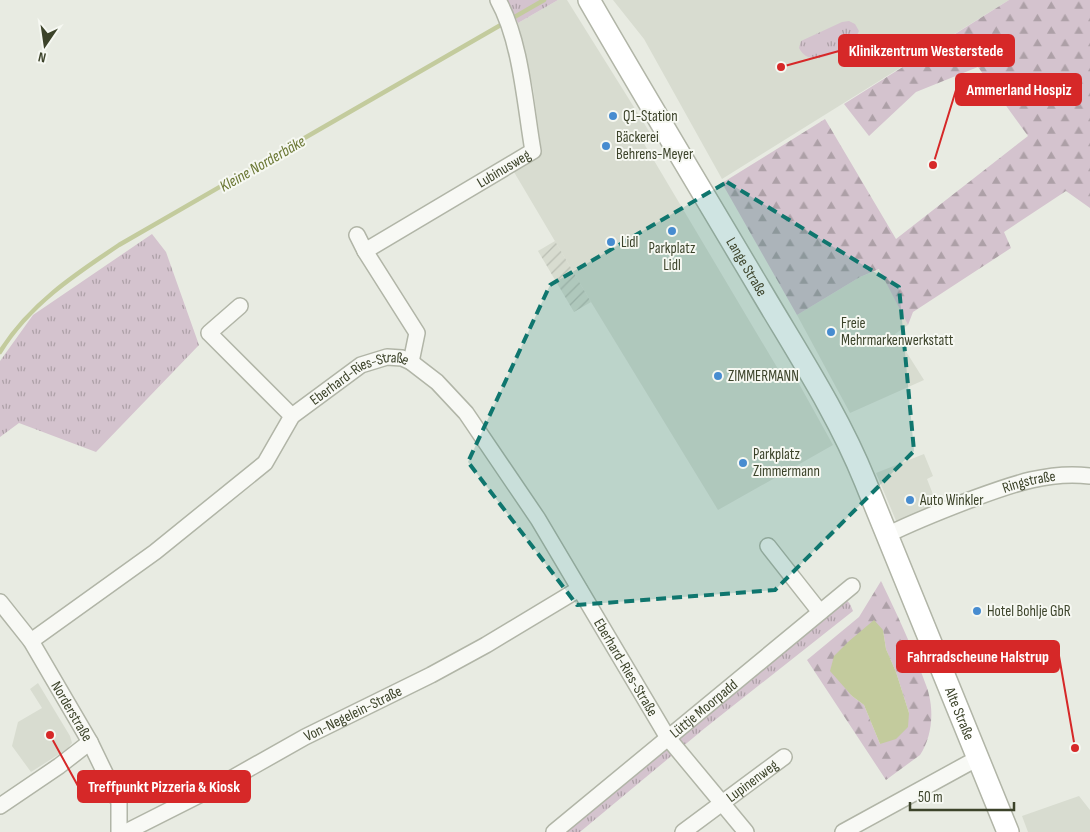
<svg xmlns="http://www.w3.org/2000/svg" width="1090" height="832" viewBox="0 0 1090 832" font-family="'Sofia Sans Condensed',sans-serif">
<defs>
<pattern id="industrial-furrows" width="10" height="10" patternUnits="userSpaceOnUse" patternTransform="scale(1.25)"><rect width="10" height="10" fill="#d8dcd0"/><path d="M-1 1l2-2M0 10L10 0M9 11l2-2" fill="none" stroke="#babeb3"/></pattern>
<pattern id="grass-tufts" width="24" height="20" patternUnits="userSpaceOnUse" patternTransform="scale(1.25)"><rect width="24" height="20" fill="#d4c3ce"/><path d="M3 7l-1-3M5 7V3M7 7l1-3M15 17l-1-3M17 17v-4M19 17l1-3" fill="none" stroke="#ada0a7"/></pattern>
<pattern id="forest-firs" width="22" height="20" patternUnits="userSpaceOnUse" patternTransform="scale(1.25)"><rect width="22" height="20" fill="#d4c3ce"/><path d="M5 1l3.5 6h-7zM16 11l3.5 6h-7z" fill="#ada0a7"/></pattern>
</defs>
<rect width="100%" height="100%" fill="#e8ebe2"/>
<!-- built -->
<path fill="#d8dcd0" d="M558 0H567L652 136 643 142 784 379 798 382 833 445 718 510 591 302 514 172 542 153 533 88 518 23Z
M613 0H1009L722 179 644 39Z
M880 269 908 325 895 334 924 380 850 413 797 315 860 277Z
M924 454 933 476 927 479 938 507 897 523 876 473Z
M38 683 70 736 72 743 67 749 31 772 12 746 18 722 42 708 30 689Z
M1079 796 1090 810V832H1028L1022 816Z"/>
<!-- industrial -->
<path fill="url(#industrial-furrows)" d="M555 241 591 302 574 312 538 251Z"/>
<!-- grass -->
<path fill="url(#grass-tufts)" d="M507 0H558L518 23Z
M849 21 855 24 859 31 853 44C837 51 810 70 799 48L801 41 842 22Z
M152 234 166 252 199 345 96 452 19 423 0 437V361L33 315Z
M844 597 850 604 853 611 705 728 580 832H566Z"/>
<!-- forest -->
<path fill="url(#forest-firs)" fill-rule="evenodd" d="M1009 0H1090V208L1066 191 1004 232 1011 248 913 312 908 325 879 269 860 277 797 315 722 183 825 119 896 239 1028 136 978 67 916 92 869 136 844 104Z
M881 581C896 612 911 644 923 677 925 683 928 689 929 695 934 715 931 739 920 755L886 780 807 660 859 617ZM883 630 886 649 896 672 909 713 880 744 864 705 852 696 844 685Z"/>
<!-- water -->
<path fill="#c3cb9d" d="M874 620 883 630 886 649 896 672 909 713 908 727 896 739 880 744 864 705 852 696 830 671 834 656 848 642Z"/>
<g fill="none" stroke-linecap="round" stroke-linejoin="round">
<!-- stream -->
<path stroke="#c3cb9d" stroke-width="4.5" d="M0 352C29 305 74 275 119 245L544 0"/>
<defs>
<g id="street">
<path d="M357 235 365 251"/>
<path d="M240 306 209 333 292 416"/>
<path id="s1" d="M411 362 417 333 365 251 533 151C525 105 521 41 498 0"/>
<path id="s2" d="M887 535C915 521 946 509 975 498 1013 484 1049 471 1090 476"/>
<path d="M768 546 820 612"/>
<path id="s3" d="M0 602 31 641 90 742 119 802V832"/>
<path id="s4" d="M31 641 155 552 265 463 292 416 361 365 387 357 402 358 411 362 437 382 466 413 538 519 668 738 746 832"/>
<path d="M0 806 59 766 90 742"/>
<path id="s5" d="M126 832 227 781 305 737 431 675 486 645 579 589"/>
<path id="s6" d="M554 832 852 586"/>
<path id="s7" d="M683 832 784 757"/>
<path d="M843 832 978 758"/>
</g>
<g id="secondary">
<path id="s8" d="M589 0C645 97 703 193 760 289 797 352 838 414 865 481L1008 832"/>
</g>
</defs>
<!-- street casing -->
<use href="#street" stroke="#b1b5a7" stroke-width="18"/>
<!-- secondary casing -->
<use href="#secondary" stroke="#b1b5a7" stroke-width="24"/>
<!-- street -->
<use href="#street" stroke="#f8f9f5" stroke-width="15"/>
<!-- secondary -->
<use href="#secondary" stroke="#fff" stroke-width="21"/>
</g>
<!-- marked area -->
<path fill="#0f766e" fill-opacity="0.2" stroke="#0f766e" stroke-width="4" stroke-dasharray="10 6" stroke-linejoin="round" d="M727 182 899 287 914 451 775 590 577 605 468 462 550 285Z"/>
<!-- markers -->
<g fill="#478cd0" stroke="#f6f8f2" stroke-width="2">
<circle cx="613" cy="116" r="5"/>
<circle cx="606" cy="146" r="5"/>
<circle cx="672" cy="231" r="5"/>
<circle cx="611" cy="242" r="5"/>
<circle cx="831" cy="332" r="5"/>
<circle cx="718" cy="376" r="5"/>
<circle cx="743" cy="463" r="5"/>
<circle cx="910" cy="500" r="5"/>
<circle cx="977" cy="611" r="5"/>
</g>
<g text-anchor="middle" stroke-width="4" stroke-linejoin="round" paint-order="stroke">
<!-- poi labels -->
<g font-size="15" fill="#3c432a" stroke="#f6f8f2" text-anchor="start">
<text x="623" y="121">Q1-Station</text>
<text x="616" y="142">Bäckerei<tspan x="616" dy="17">Behrens-Meyer</tspan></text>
<text x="621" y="247">Lidl</text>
<text x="672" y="253" text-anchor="middle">Parkplatz<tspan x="672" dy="17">Lidl</tspan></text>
<text x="841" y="328">Freie<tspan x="841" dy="17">Mehrmarkenwerkstatt</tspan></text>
<text x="728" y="381">ZIMMERMANN</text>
<text x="753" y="459">Parkplatz<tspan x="753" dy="17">Zimmermann</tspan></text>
<text x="920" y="505">Auto Winkler</text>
<text x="987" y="616">Hotel Bohlje GbR</text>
</g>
<!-- street labels -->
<g font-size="15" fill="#3c432a" stroke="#f6f8f2">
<text dy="5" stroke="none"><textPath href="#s1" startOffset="288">Lubinusweg</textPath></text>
<text dy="5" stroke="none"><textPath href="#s8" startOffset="310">Lange Straße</textPath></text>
<text dy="5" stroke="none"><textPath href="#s4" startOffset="428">Eberhard-Ries-Straße</textPath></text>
<text dy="5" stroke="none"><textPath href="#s2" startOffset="152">Ringstraße</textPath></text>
<text dy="5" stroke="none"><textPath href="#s4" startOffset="862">Eberhard-Ries-Straße</textPath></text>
<text dy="5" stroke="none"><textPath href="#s6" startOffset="194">Lüttje Moorpadd</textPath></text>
<text dy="5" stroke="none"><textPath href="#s3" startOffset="131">Norderstraße</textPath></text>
<text dy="5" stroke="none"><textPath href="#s5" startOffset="256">Von-Negelein-Straße</textPath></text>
<text dy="5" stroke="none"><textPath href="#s8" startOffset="806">Alte Straße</textPath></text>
<text dy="5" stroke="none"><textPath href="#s7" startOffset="86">Lupinenweg</textPath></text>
</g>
<!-- water labels -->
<g font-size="16" font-style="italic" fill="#6a7733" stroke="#f6f8f2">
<text transform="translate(262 163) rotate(-30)" y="6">Kleine Norderbäke</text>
</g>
</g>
<!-- callouts -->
<path fill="none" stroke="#d62828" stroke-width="2" d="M781 67L839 51M933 165L956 90M1075 748L1059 656M50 735L78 786"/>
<g fill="#d62828" stroke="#f6f8f2" stroke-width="2">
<circle cx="781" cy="67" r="5"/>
<circle cx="933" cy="165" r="5"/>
<circle cx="1075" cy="748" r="5"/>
<circle cx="50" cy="735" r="5"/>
</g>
<g fill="#d62828" stroke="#d62828" stroke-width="2">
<rect x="839" y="35" width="175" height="31" rx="5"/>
<rect x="956" y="74" width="125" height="31" rx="5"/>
<rect x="897" y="641" width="162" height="31" rx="5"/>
<rect x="78" y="771" width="172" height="31" rx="5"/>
</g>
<g font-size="16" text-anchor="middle" font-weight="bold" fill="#fff">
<text x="926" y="56">Klinikzentrum Westerstede</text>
<text x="1019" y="95">Ammerland Hospiz</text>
<text x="978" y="662">Fahrradscheune Halstrup</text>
<text x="164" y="792">Treffpunkt Pizzeria &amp; Kiosk</text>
</g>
<!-- north arrow -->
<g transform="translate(45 45) rotate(193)" stroke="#f6f8f2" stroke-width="4" paint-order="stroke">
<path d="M0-4L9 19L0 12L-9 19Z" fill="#3c432a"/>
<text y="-8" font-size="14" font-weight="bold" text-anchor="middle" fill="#3c432a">N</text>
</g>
<!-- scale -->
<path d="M910 802v8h104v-8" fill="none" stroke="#3c432a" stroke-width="2.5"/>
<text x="918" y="802" font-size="15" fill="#3c432a" stroke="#f6f8f2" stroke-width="4" paint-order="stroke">50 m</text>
</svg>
